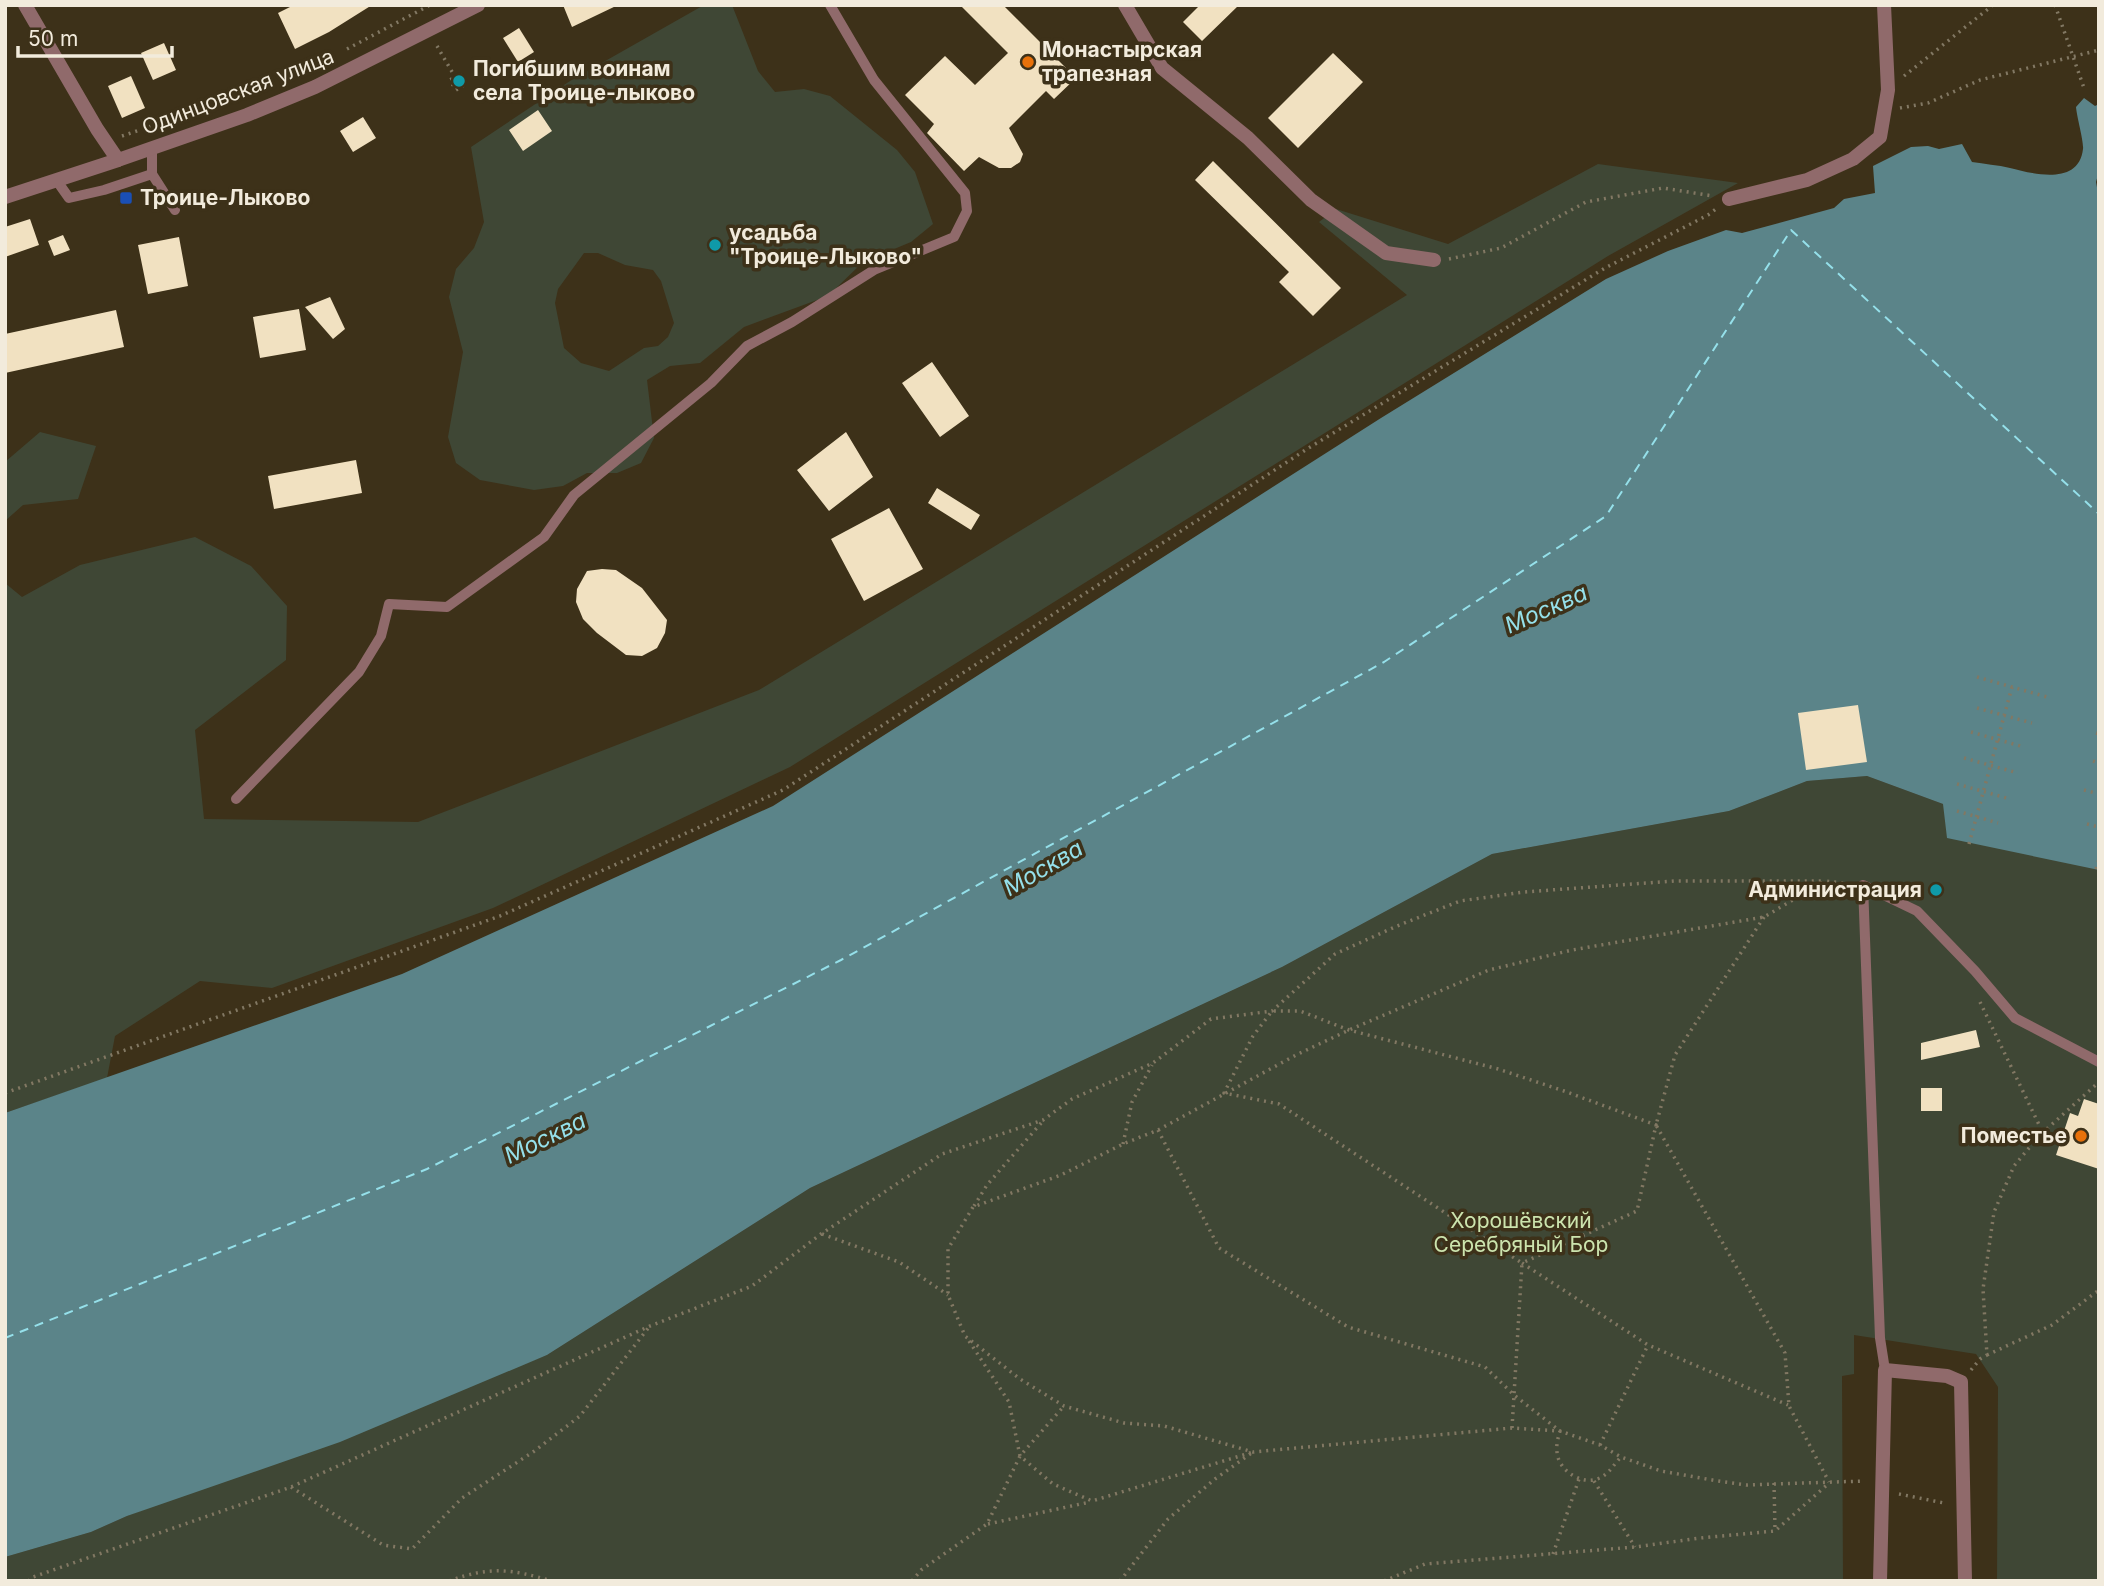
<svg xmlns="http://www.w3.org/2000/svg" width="2104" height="1586" viewBox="0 0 2104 1586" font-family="Inter,sans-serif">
<rect width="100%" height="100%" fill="#3d3119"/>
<!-- green -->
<path fill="#3f4735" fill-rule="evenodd" d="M704 5H732L758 71 775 92 804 89 830 96 897 150 915 172 933 224 911 242 863 262 828 296 744 327 700 363 670 366 647 380 654 438 641 463 617 473H587L563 486 534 490 480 480 456 463 448 437 463 352 449 297 456 269 474 248 484 222 471 147 570 81ZM584 253H598L625 265 653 270 661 281 674 323 668 337 658 346 644 348 609 371 581 363 564 348 555 303 558 289Z
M1598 164 1738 183 1608 256 790 767 493 908 272 988 200 981 115 1036 107 1078 5 1113V583L22 597 80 565 195 537 251 566 287 606 286 660 195 730 204 819 418 822 759 690 1407 295 1319 222 1336 209 1448 244Z
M40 432 96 446 78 499 23 505 5 521V462Z
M1867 776 1943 804 2099 870V1581H1997L1998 1387 1976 1354 1854 1335V1374L1842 1376 1843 1581H5V1557L91 1532 127 1516 547 1355 810 1188 1282 967 1492 854 1729 811 1807 781Z"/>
<!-- water -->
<path fill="#5b8489" d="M2084 98 2095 106 2099 104V171L2096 182 2099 198V870L1947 838 1943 804 1867 776 1807 781 1729 811 1492 854 1282 967 810 1188 547 1355 340 1442 127 1516 91 1532 5 1557V1113L402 974 773 806 1381 418 1606 279 1668 251 1726 230 1742 233 1834 208 1844 199 1875 193 1873 166 1911 147 1928 146 1939 149 1962 144 1972 162C1984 164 1998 165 2010 168 2033 174 2079 186 2083 149 2084 142 2077 118 2076 107Z"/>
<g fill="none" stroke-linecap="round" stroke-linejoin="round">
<!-- ferry -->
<path stroke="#95e0ea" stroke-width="2" stroke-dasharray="9 7" stroke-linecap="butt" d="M5 1338 427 1169 841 960 1384 662 1606 516 1791 230 2099 514"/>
</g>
<!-- building -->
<path fill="#f1e1c1" d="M294 5H372L329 32 295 49 278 13Z
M563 5H618L572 27Z
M960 5H1003L1076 78 1054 99 1046 91 1009 128 1023 154 1020 162 1011 168H999L979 157 964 171 927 133 934 124 905 95 945 56 975 85 1008 53Z
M1200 5H1239L1202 41 1183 22Z
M519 28 534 52 518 62 503 38Z
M164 43 176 70 153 80 141 53Z
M1333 53 1363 82 1298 148 1268 118Z
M131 76 145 108 122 118 108 86Z
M538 110 552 131 523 151 509 130Z
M363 117 376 138 353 152 340 131Z
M1213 161 1341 288 1313 316 1279 282 1289 272 1195 180Z
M30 219 39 245 5 257V227Z
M63 235 70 250 54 256 48 241Z
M179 237 188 286 148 294 138 245Z
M330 297 345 329 333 339 305 307Z
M299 309 306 350 260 358 253 317Z
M116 310 124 347 5 373V334Z
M932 362 969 416 940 437 902 383Z
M846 432 873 477 829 511 797 470Z
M356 460 362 493 274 509 268 476Z
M937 488 980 515 971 530 928 503Z
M889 508 923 569 864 601 831 539Z
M602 569 616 570 642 588 667 620 665 633 657 648 642 656 626 655 597 633 583 619 576 602 577 589 587 571Z
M1858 705 1867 762 1806 770 1798 713Z
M1976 1030 1980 1047 1921 1060V1043Z
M1921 1088H1942V1111H1921Z
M2084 1099 2099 1104V1169L2056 1155 2070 1113 2078 1116Z"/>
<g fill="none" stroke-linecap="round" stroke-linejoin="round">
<!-- path -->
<path stroke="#827863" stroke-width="3.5" stroke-dasharray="2 5" stroke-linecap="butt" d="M2055 5 2084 88
M437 46 455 77 460 74 466 84 456 90 450 80 455 77
M347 49 430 5
M1904 76 1993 5
M1900 108 1928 103 1980 80 2099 50
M122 136 261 89
M1449 259 1501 248 1586 202 1663 188 1713 196
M1977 677 2047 697
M1977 708 2032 723
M1971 732 2024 747
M2096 733 2099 734
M1964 758 2018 773
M2093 761 2099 763
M1957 784 2010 799
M2084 790 2099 794
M1957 811 1998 823
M2087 824 2099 827
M1969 844 2012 687
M2096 869 2099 859
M1850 884 1825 881 1764 917 1572 950 1489 970 1349 1030 1296 1055 1158 1130 1123 1144 1061 1175 973 1207 948 1249V1295L965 1336 1020 1379 1064 1406 1124 1423 1164 1426 1253 1452 1512 1428 1560 1431 1600 1445 1621 1457 1661 1471 1718 1481 1746 1485 1864 1481
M1764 917 1675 1055 1656 1125 1785 1353 1789 1406 1829 1482
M1980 1002 2043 1133
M5 1093 500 916 783 790 1307 449 1605 268 1708 215 1716 209
M1158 1130 1219 1248 1348 1327 1485 1367 1514 1395 1560 1431C1558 1438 1556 1445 1557 1452 1558 1470 1581 1485 1597 1479 1609 1475 1613 1465 1621 1457
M1123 1144 1132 1102 1152 1065
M974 1206 987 1185 1042 1122
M822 1234 899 1262 948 1295
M1522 1263 1648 1345 1788 1405
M969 1341 1009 1402 1020 1456 1053 1484 1092 1501 1253 1452 1215 1479 1168 1519 1120 1581
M1987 1355 2052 1325 2099 1290
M1971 1370 1980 1359 1987 1355 1983 1289 1994 1212 2014 1166 2039 1136 2099 1082
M1512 1428 1522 1263 1279 1104 1224 1093 1253 1036 1272 1011H1300L1349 1030 1498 1069 1564 1091 1656 1125 1637 1211 1522 1263
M1600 1445 1648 1345
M1594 1481 1635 1547
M1774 1483 1775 1529
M291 1487 383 1545 412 1549 462 1498 533 1452 580 1416 649 1327
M1899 1494 1944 1503
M988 1524 1090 1502
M1553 1554 1579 1479
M28 1581 33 1577 291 1487 650 1326 752 1286 821 1234 942 1154 1043 1120 1072 1099 1153 1063 1211 1019 1272 1011 1335 954 1397 926 1460 901 1524 892 1674 881H1823
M449 1581C490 1566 511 1569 552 1581
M912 1581 921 1570 987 1524 1020 1456 1064 1406
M1384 1581 1425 1564 1635 1547 1700 1538 1775 1531 1828 1484"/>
<!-- service -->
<path stroke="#906a6b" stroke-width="10" d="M152 174 175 210
M57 181 69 198 104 190 152 174V149
M236 799 359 672 381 636 389 604 447 607 544 537 574 495 711 383 747 346 792 322 874 270 954 237 967 211 965 193 874 80 830 5
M1885 1370 1880 1338 1863 885 1917 911 1975 971 2015 1018 2099 1062"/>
<!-- pedestrian -->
<path stroke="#906a6b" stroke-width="14" d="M1729 199 1807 180 1853 159 1880 137 1888 90 1884 5"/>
<!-- minor -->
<path stroke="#906a6b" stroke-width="14" d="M1125 5 1162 68 1248 138 1311 200 1386 253 1434 260
M5 197 118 160
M1880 1581 1885 1370 1947 1376 1961 1382 1965 1581"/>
<!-- tertiary -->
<path stroke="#906a6b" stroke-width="14" d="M25 5 97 129 118 160 247 115 315 87 478 5"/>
</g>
<!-- markers -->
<g fill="#e8710a" stroke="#3d3119" stroke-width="2.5">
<circle cx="1028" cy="62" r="7"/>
<circle cx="2081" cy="1136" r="7"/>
</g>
<g fill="#0f9aa8" stroke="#3d3119" stroke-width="2.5">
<circle cx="459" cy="81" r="7"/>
<circle cx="715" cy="245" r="7"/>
<circle cx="1936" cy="890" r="7"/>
</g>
<rect fill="#1a4fb4" stroke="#3d3119" stroke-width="2.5" x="119" y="191" width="14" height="14" rx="3.5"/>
<g text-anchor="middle" stroke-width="7" stroke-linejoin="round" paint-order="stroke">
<!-- poi labels -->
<g font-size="21" font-weight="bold" fill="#f2ebdc" stroke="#3d3119" text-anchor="start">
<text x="1042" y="57">Монастырская<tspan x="1042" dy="24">трапезная</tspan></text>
<text x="473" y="76">Погибшим воинам<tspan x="473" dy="24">села Троице-лыково</tspan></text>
<text x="140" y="205">Троице-Лыково</text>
<text x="729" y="240">усадьба<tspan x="729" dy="24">"Троице-Лыково"</tspan></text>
<text x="1922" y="897" text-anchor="end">Администрация</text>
<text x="2067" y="1143" text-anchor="end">Поместье</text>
</g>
<!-- street labels -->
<g font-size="21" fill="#f2ebdc" stroke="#3d3119">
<text transform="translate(238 92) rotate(-21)" y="7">Одинцовская улица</text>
</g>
<!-- park labels -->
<g font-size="21" fill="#cce4ae" stroke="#3d3119">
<text x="1521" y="1228">Хорошёвский<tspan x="1521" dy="24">Серебряный Бор</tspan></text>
</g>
<!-- water labels -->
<g font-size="23" font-style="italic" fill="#95e0ea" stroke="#3d3119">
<text transform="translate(1546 609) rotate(-24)" y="8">Москва</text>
<text transform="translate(1043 868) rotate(-30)" y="8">Москва</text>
<text transform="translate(545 1138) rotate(-26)" y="8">Москва</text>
</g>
</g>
<!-- border -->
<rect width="2104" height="1586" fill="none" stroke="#f2ebdc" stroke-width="14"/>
<!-- scale -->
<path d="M18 46v10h154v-10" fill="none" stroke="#f2ebdc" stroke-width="3.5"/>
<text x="28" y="46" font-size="21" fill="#f2ebdc" stroke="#3d3119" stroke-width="5" paint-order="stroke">50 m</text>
</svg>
